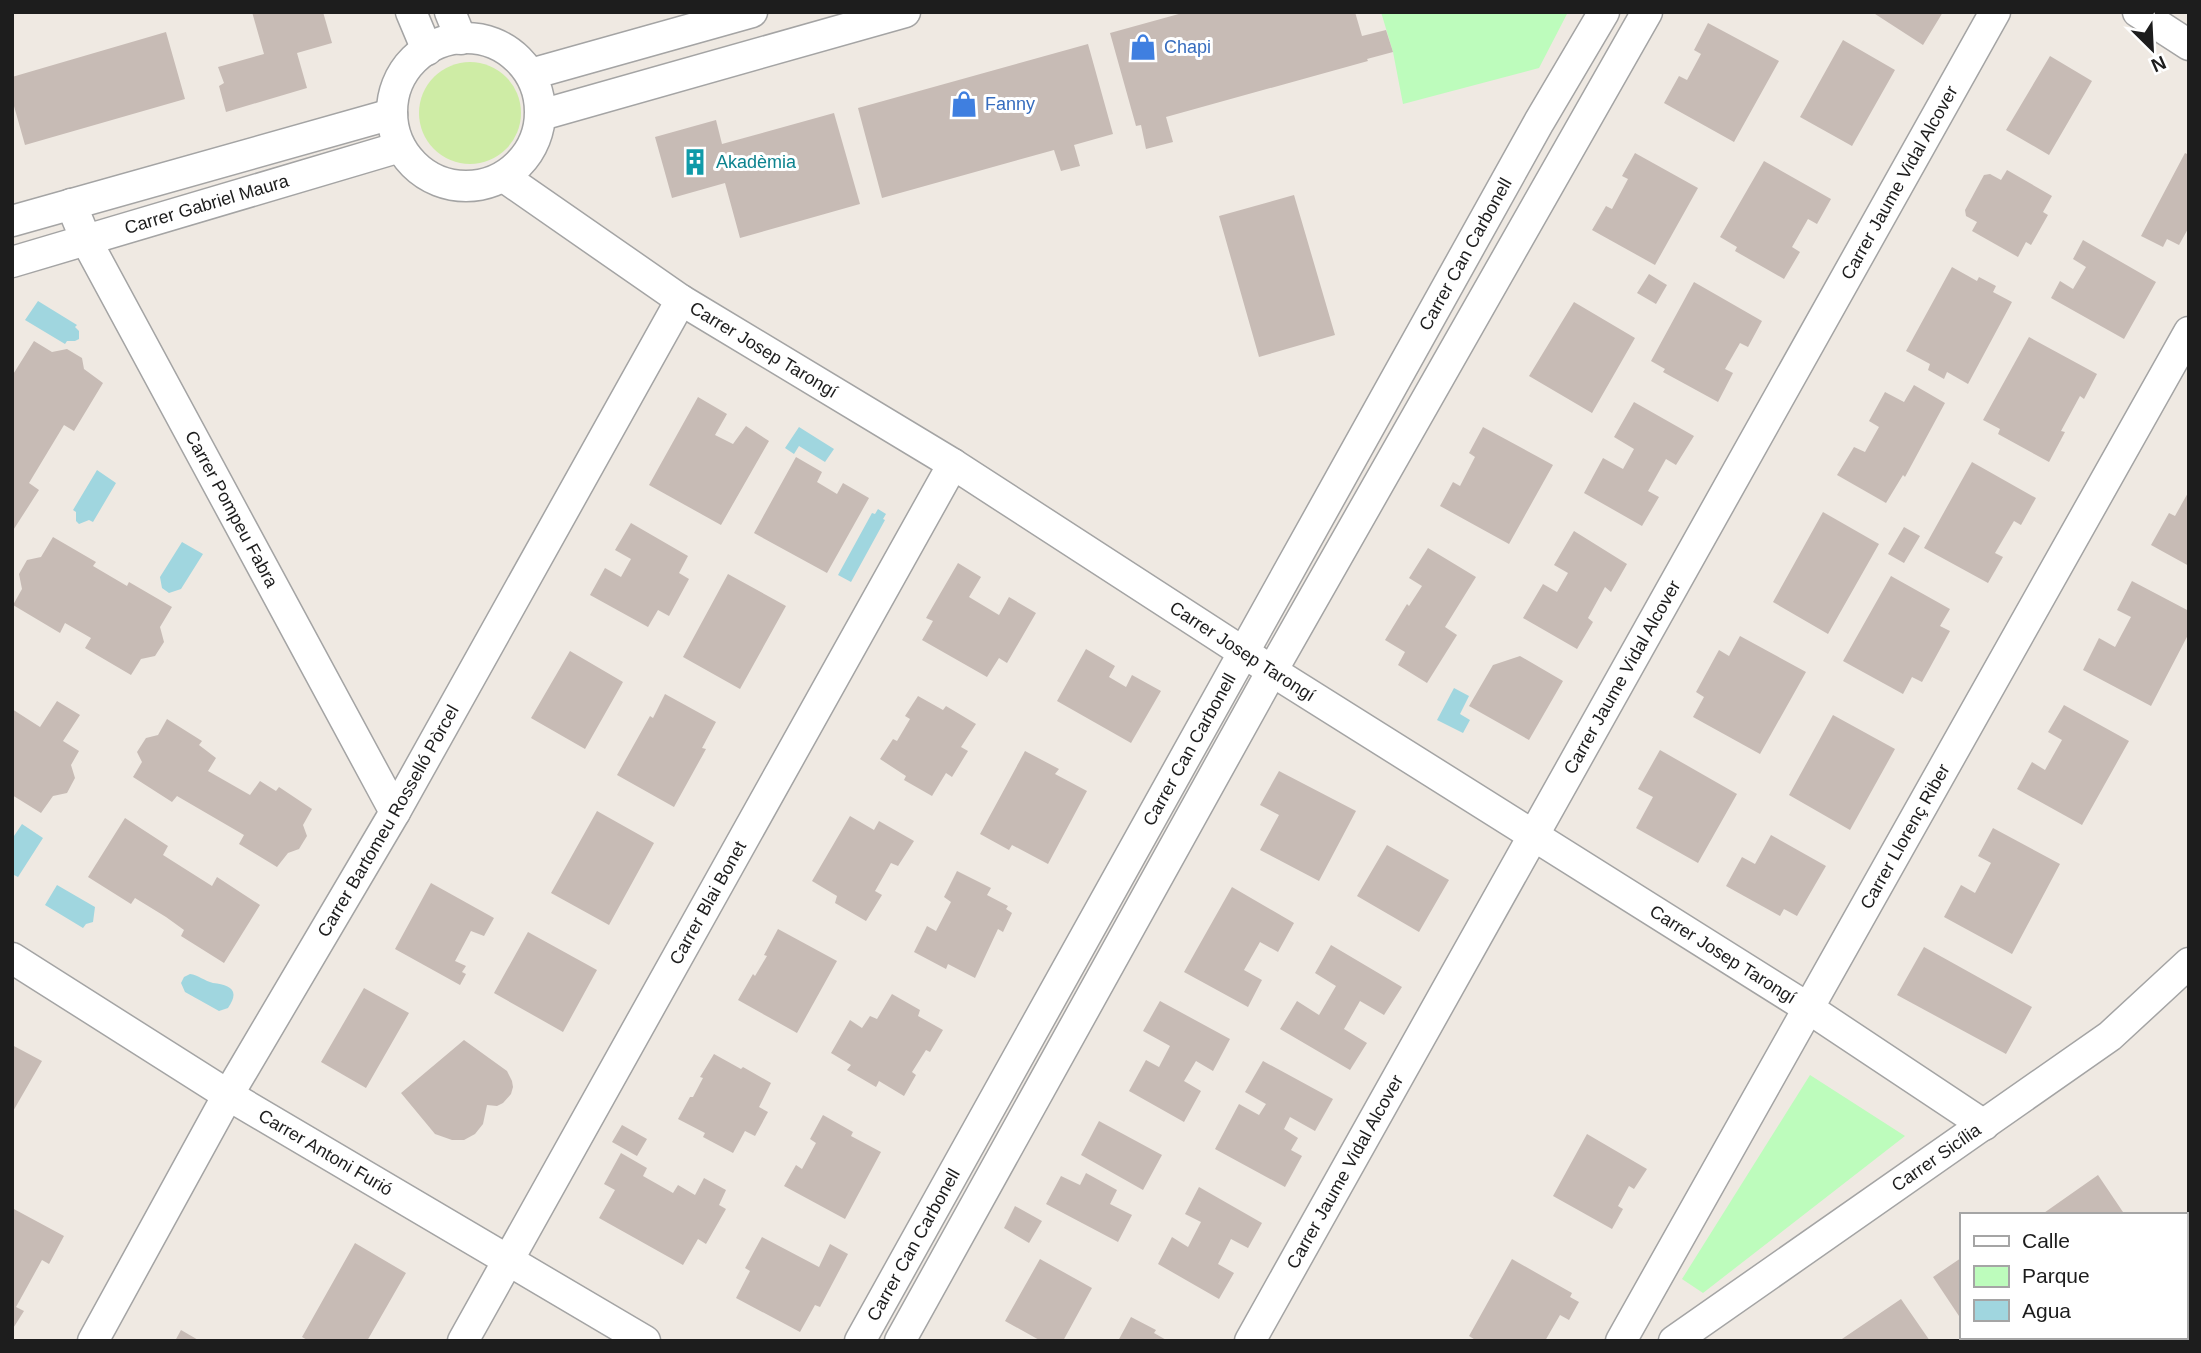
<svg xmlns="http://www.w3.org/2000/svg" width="2201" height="1353" viewBox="0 0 2201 1353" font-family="Helvetica,sans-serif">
<rect width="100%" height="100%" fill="#efe9e2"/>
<!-- grass -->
<path fill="#ceeca5" d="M419 113a51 51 0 1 1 102 0a51 51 0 1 1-102 0Z"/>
<!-- park -->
<path fill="#bdfcbc" d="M1381 12H1568L1539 68 1403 104 1393 52Z
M1810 1075 1905 1136 1703 1293 1682 1279Z"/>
<!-- water -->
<path fill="#a0d6df" d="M38 301 77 325 75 327 79 331V339L75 341H67L65 344 25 320Z
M799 427 834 449 825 462 799 446 794 454 785 448Z
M97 470 116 483 93 522 89 520 79 524 76 521V512L73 510Z
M878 509 886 514 883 519 885 520 851 582 838 575 872 513 875 514Z
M182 542 203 554 181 589 169 593 162 588 160 577Z
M1454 688 1469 696 1460 714 1470 720 1463 733 1437 720Z
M22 824 43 838 18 877 12 874V839Z
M57 885 95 907 93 922 86 924 83 928 45 905Z
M190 974C198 975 205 981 213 983 229 985 241 989 228 1008L219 1011 185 992 181 983 184 977Z"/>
<!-- building -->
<path fill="#c7bbb5" d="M252 12H323L332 43 297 53 307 88 226 112 219 86 224 83 218 67 264 54Z
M1186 12H1355L1362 36 1386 30 1393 52 1367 59 1368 61 1166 117 1173 142 1146 149 1141 125 1136 126 1110 33Z
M1872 12H1943L1923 45Z
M1708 23 1779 61 1734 142 1664 103 1679 76 1687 80 1701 54 1694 50Z
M166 32 185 99 25 145 12 99V77Z
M1843 40 1895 70 1852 146 1800 117Z
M1088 44 1113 134 1074 145 1080 166 1061 171 1054 150 882 198 858 108Z
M2050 56 2092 81 2049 155 2006 130Z
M834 113 860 204 740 238 725 183 672 198 655 137 716 120 722 144Z
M1635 153 1698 188 1655 265 1592 230 1606 206 1612 209 1628 179 1622 176Z
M2185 153 2189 155V227L2179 245 2167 239 2163 247 2141 236Z
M1764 161 1831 199 1817 224 1808 219 1792 247 1800 252 1784 279 1735 251 1737 247 1720 237Z
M2007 170 2052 196 2043 212 2048 215 2031 245 2026 242 2018 257 1972 231 1977 222 1966 216 1965 210 1984 175 1990 174 2001 180Z
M1294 195 1335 335 1259 357 1219 216Z
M2083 240 2156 282 2124 339 2051 298 2060 281 2073 289 2086 267 2073 259Z
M1952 267 1977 281 1979 277 1996 286 1993 292 2012 302 1968 384 1947 372 1944 379 1928 370 1930 364 1906 351Z
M1649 274 1667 285 1656 304 1637 293Z
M1694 282 1762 321 1748 347 1740 343 1725 369 1733 373 1718 402 1663 372 1665 369 1651 361Z
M1574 302 1635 338 1592 413 1529 376Z
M2029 337 2097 374 2084 399 2080 396 2061 431 2065 432 2049 462 1998 434 2000 429 1983 420Z
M34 341 52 352 67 349 82 358 84 369 103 383 74 431 64 425 29 483 39 490 12 532V376Z
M1914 385 1945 403 1905 477 1903 475 1886 503 1837 475 1854 447 1865 452 1879 427 1869 421 1885 392 1904 402Z
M698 397 727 414 715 435 733 444 746 426 769 441 721 525 649 485Z
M1634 402 1694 436 1676 465 1666 459 1648 491 1659 497 1642 526 1584 493 1603 458 1623 469 1634 449 1614 437Z
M1483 427 1553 465 1509 544 1440 506 1453 482 1460 486 1475 457 1469 453Z
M796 457 822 472 817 482 837 494 843 483 869 498 827 573 754 533Z
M1972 462 2036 498 2021 525 2014 521 1995 553 2003 557 1988 583 1924 548Z
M2189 491V566L2151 545 2169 513 2175 516Z
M1823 512 1879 544 1828 634 1773 602Z
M631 523 688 556 679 573 689 579 669 616 658 610 648 627 590 595 605 568 621 577 631 559 615 550Z
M1904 527 1920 536 1904 563 1888 554Z
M1574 531 1627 564 1611 592 1605 587 1588 618 1593 622 1577 649 1523 618 1543 584 1557 592 1568 573 1554 565Z
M53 537 96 562 93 566 127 586 129 582 172 607 160 627 164 642 155 656 141 659 131 675 85 648 91 638 65 623 60 633 13 605 22 589 19 574 27 560 41 557Z
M1428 548 1476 577 1445 627 1457 635 1427 683 1398 665 1405 652 1385 640 1407 604 1409 606 1422 586 1409 578Z
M958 563 981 577 969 597 999 615 1009 597 1036 613 1007 663 999 658 987 677 922 640 933 621 926 618Z
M728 574 786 606 740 689 683 657Z
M1891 576 1950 609 1940 626 1950 631 1922 682 1912 677 1903 694 1843 661Z
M2132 581 2189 611V633L2151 706 2083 670 2099 638 2115 647 2131 617 2117 610Z
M1740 636 1806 672 1760 754 1693 717 1704 697 1696 692 1719 650 1729 656Z
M1086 649 1115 666 1109 677 1126 687 1132 675 1161 691 1131 743 1057 701Z
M570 651 623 682 585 749 531 718Z
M1520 656 1563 681 1529 740 1469 706 1493 665Z
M665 694 716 722 702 748 706 749 674 807 617 775 650 716 653 718Z
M918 696 943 710 946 706 976 724 961 747 968 751 952 777 946 773 932 796 904 780 906 776 880 759 893 739 897 741 910 719 905 716Z
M57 701 80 715 63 741 79 751 71 765 75 778 67 793 53 796 41 813 12 795V709L40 727Z
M2064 705 2129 741 2082 825 2017 789 2032 762 2045 770 2062 740 2048 732Z
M1833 715 1895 749 1850 830 1789 795Z
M167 719 202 741 199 745 216 758 208 771 250 795 260 781 276 791 279 787 312 809 303 825 307 836 299 849 288 853 277 867 239 844 244 835 177 796 172 802 133 777 142 762 137 752 146 738 158 735Z
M1660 750 1737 794 1698 863 1636 828 1653 797 1638 789Z
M1025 751 1059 769 1055 774 1087 791 1048 864 1012 845 1009 850 980 834Z
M1279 771 1356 811 1319 881 1260 850 1279 815 1260 805Z
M597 811 654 843 609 925 551 893Z
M850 816 874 830 879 821 914 841 898 866 891 863 875 891 882 895 866 921 835 903 837 896 812 881Z
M125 818 168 846 163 855 212 886 217 877 260 905 224 963 181 936 184 930 166 917 135 898 131 904 88 877Z
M1993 828 2060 864 2012 954 1944 917 1961 885 1975 893 1991 863 1978 856Z
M1771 835 1826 866 1797 916 1784 909 1780 916 1726 886 1742 857 1755 864Z
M1387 845 1449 880 1419 932 1357 896Z
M957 871 991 888 987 895 1008 906 1006 909 1012 913 1003 932 998 929 975 978 948 964 946 969 914 952 927 926 936 931 951 902 944 897Z
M431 883 494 918 484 936 471 931 455 961 466 966 462 972 466 974 460 985 395 949Z
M1232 887 1294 923 1278 952 1260 942 1244 970 1262 980 1248 1007 1184 972Z
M778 929 837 961 797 1033 738 1000 753 974 755 976 767 956 764 955Z
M528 932 597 970 563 1032 494 993Z
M1331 945 1402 987 1384 1015 1360 1001 1344 1029 1367 1043 1350 1070 1280 1029 1297 1001 1319 1015 1336 986 1315 973Z
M1924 947 2032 1007 2006 1054 1897 995Z
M364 988 409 1013 366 1088 321 1062Z
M892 994 920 1010 918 1016 943 1030 930 1052 926 1050 912 1072 916 1075 904 1096 879 1081 876 1087 847 1070 851 1065 831 1053 850 1020 862 1028 870 1016 877 1019Z
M1160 1001 1230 1039 1213 1071 1196 1061 1184 1081 1201 1091 1184 1122 1129 1091 1146 1060 1159 1067 1170 1046 1143 1031Z
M464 1040 507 1071 512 1081 513 1087 511 1094 503 1103 497 1106 487 1105 483 1124 475 1134 464 1140H452L435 1134 401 1093Z
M12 1045 42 1061 12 1113Z
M714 1054 741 1069 743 1067 771 1083 759 1107 768 1112 755 1136 745 1131 733 1153 703 1137 705 1133 678 1119 690 1097H693L703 1078 700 1077Z
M1263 1061 1333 1099 1315 1131 1290 1117 1284 1129 1298 1138 1291 1150 1302 1156 1285 1187 1215 1149 1239 1104 1259 1115 1266 1104 1245 1092Z
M823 1115 853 1132 851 1136 881 1152 845 1219 784 1186 796 1165 802 1169 816 1143 810 1139Z
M1099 1121 1162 1155 1143 1190 1081 1155Z
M622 1125 647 1139 637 1156 612 1142Z
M1587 1134 1647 1169 1634 1189 1629 1186 1618 1206 1623 1209 1612 1229 1553 1196Z
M621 1153 647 1168 643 1176 673 1193 678 1185 695 1195 704 1178 726 1190 719 1205 726 1209 706 1244 698 1239 683 1265 599 1218 615 1190 604 1184Z
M1086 1173 1117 1190 1110 1204 1132 1215 1118 1242 1046 1204 1061 1176 1080 1185Z
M2098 1175 2125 1215H2041Z
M1199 1187 1262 1223 1248 1248 1231 1239 1218 1264 1234 1273 1219 1299 1158 1264 1172 1237 1188 1247 1201 1222 1185 1214Z
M1015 1206 1042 1221 1029 1243 1004 1228Z
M12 1208 64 1236 49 1264 42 1260 16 1307 24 1311 12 1330Z
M762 1237 819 1267 830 1244 848 1254 820 1307 815 1305 800 1332 736 1298 750 1271 745 1268Z
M355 1243 406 1273 367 1341H309L302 1337Z
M1961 1258V1319L1933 1277Z
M1040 1259 1092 1288 1063 1341H1041L1005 1321Z
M1512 1259 1572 1293 1570 1297 1579 1302 1569 1320 1560 1315 1545 1341H1477L1469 1336Z
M1901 1299 1930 1341H1839Z
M1131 1317 1156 1330 1154 1333 1168 1341H1118Z
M181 1330 200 1341H175Z"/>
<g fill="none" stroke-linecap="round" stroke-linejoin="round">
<defs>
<g id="minor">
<path d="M411 12 427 50"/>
<path d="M450 12 461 39"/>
<path d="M2138 12 2189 45"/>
<circle cx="466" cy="112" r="74"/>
<path d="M531 74 752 12"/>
<path d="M541 115 905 12"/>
<path id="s1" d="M504 177 681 300 953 464 1272 671 1808 1008 1984 1125"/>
<path id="s2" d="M71 204 86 240 395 812"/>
<path d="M12 221 392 114"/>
<path id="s3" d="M12 262 400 147"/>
<path id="s4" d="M12 958 228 1095 645 1341"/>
<path id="s5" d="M93 1341 228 1095 395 812 681 300"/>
<path id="s6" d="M463 1341 953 464"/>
<path id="s7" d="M860 1341 1539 122 1604 12"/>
<path d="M900 1341 1272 671 1647 12"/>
<path id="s8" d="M1250 1341 1995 12"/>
<path id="s9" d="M1621 1341 2189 332"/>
<path id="s10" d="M1674 1341 2110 1036 2189 963"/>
</g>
</defs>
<!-- minor casing -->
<use href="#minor" stroke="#a4a4a4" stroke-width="33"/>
<!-- minor -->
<use href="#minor" stroke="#fff" stroke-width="30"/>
</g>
<!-- icons -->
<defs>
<symbol id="shop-bare" viewBox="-9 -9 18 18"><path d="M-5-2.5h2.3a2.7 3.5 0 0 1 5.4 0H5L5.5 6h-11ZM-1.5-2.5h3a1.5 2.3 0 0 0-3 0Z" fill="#3f7fe0" stroke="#fff" stroke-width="2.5" paint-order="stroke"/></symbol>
<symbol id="building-bare" viewBox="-9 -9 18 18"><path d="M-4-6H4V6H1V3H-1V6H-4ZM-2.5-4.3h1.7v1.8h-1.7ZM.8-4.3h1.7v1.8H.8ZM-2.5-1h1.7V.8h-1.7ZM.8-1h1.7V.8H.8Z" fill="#0f9aa8" stroke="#fff" stroke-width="2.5" paint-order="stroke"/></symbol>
</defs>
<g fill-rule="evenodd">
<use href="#shop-bare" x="1124" y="28" width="38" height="38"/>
<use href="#shop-bare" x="945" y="85" width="38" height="38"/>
<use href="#building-bare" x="676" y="143" width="38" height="38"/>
</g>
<g text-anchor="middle" stroke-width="6" stroke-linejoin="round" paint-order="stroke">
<!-- shop labels -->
<g font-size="18" fill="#366cbe" stroke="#fff" text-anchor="start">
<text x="1164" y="53">Chapi</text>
<text x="985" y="110">Fanny</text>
</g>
<!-- culture labels -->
<g font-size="18" fill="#0d838f" stroke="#fff" text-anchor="start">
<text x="716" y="168">Akadèmia</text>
</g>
<!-- street labels -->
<g font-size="18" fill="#1d1d1d" stroke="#fff">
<text dy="6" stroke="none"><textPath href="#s8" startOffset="1328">Carrer Jaume Vidal Alcover</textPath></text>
<text dy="6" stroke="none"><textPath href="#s3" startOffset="203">Carrer Gabriel Maura</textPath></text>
<text dy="6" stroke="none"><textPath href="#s7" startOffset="1244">Carrer Can Carbonell</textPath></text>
<text dy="6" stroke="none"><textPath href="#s1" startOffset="312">Carrer Josep Tarongí</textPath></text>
<text dy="6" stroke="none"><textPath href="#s2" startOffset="345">Carrer Pompeu Fabra</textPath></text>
<text dy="6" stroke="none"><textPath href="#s1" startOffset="878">Carrer Josep Tarongí</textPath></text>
<text dy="6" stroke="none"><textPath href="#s8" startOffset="761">Carrer Jaume Vidal Alcover</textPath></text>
<text dy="6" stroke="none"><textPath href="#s7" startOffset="677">Carrer Can Carbonell</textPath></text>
<text dy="6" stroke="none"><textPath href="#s5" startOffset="598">Carrer Bartomeu Rosselló Pòrcel</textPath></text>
<text dy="6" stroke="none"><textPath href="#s9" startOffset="579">Carrer Llorenç Riber</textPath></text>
<text dy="6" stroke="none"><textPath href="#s6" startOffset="502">Carrer Blai Bonet</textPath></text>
<text dy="6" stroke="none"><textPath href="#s1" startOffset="1446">Carrer Josep Tarongí</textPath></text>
<text dy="6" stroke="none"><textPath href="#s4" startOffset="369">Carrer Antoni Furió</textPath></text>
<text dy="6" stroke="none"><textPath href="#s10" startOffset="320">Carrer Sicília</textPath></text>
<text dy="6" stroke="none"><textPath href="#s8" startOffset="194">Carrer Jaume Vidal Alcover</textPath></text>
<text dy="6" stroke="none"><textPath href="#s7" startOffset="110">Carrer Can Carbonell</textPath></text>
</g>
</g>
<!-- border -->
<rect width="2201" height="1353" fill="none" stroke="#1d1d1d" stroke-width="28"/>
<!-- legend -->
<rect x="1960" y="1213" width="228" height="126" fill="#ffffff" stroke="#a5a5a5" stroke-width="2"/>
<rect x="1974" y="1236" width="35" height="10" fill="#ffffff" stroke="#a5a5a5" stroke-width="2"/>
<text x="2022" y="1248" font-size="21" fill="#1d1d1d">Calle</text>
<rect x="1974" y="1266" width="35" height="21" fill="#bdfcbc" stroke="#a5a5a5" stroke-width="2"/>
<text x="2022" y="1283" font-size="21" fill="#1d1d1d">Parque</text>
<rect x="1974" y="1300" width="35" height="21" fill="#a0d6df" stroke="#a5a5a5" stroke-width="2"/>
<text x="2022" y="1318" font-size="21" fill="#1d1d1d">Agua</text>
<!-- north arrow -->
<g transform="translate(2152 49) rotate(156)" stroke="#ffffff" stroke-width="5" paint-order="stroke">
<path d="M0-5L12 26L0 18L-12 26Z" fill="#1d1d1d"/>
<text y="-10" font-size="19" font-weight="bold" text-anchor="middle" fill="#1d1d1d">N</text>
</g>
</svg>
